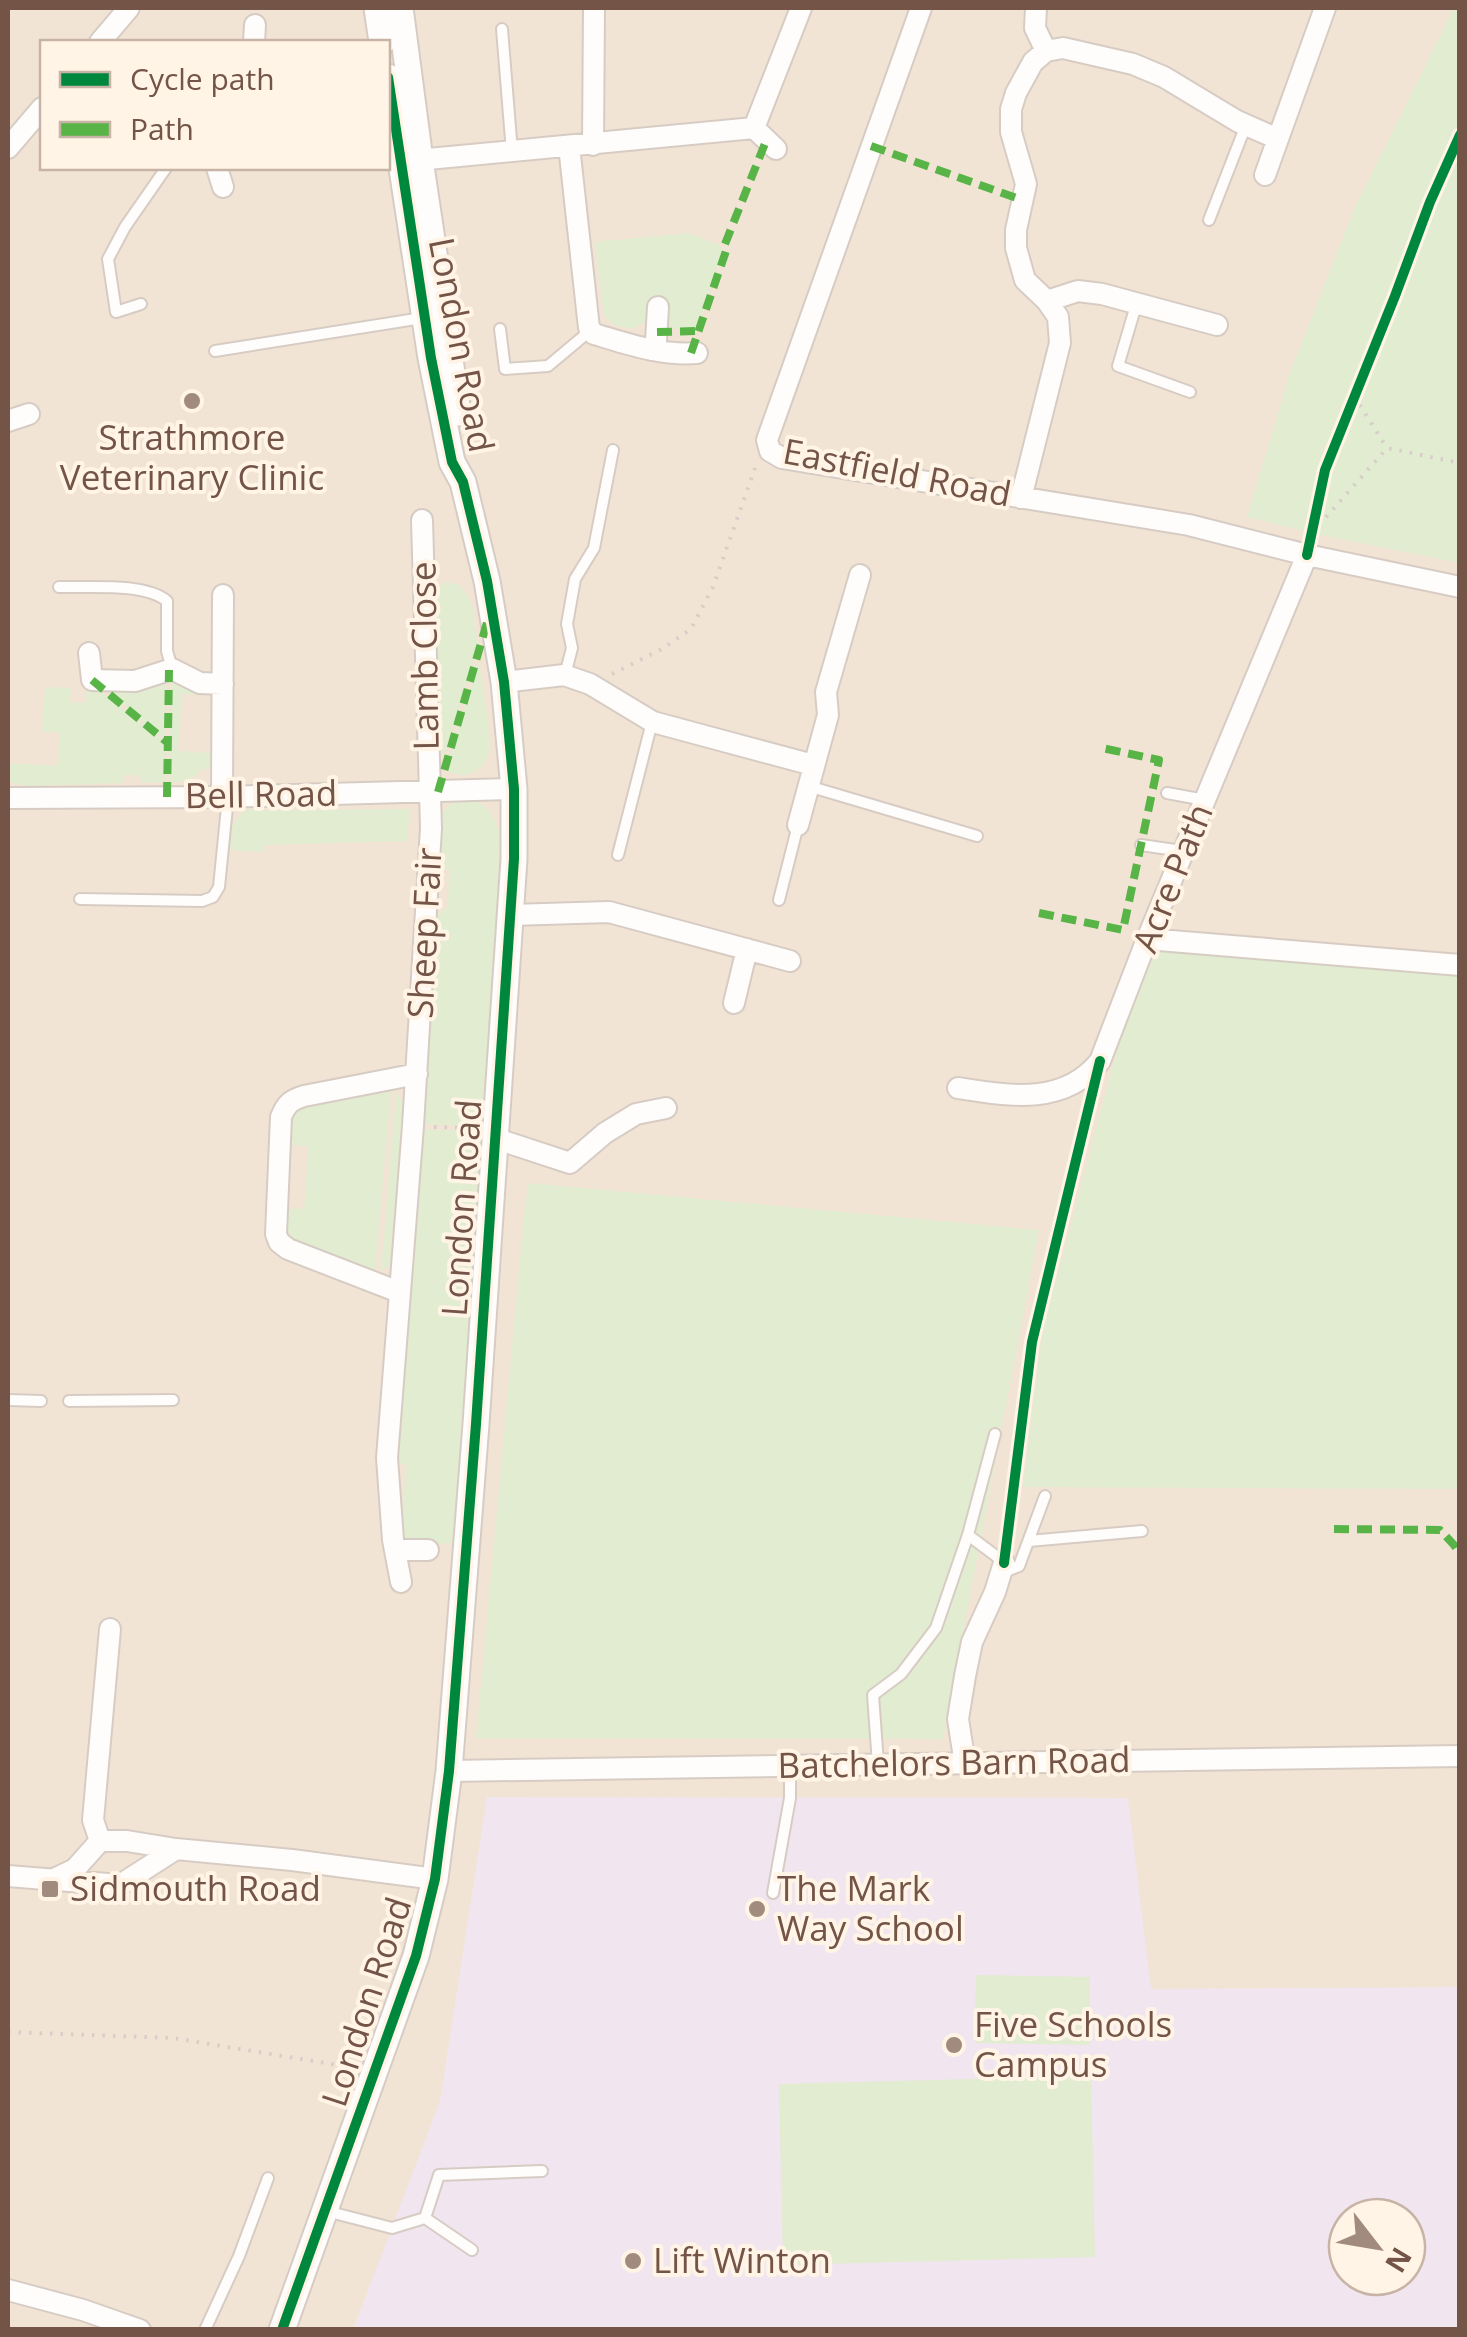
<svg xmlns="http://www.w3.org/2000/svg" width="1467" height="2337" viewBox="0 0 1467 2337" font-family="'Open Sans',sans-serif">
<rect width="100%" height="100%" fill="#f6efe5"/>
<!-- residential -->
<path fill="#f2e4d5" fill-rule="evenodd" d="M8 8H1459V2329H8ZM42 42H388V168H42ZM1347 2217H1407V2277H1347Z"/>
<!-- education -->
<path fill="#f1e5ef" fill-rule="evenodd" d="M487 1797 1128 1798 1151 1989 1459 1987V2329L353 2330 440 2101ZM1347 2217H1407V2277H1347Z"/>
<!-- green -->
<path fill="#e2ecd0" d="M1454 8H1460L1459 563 1312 533 1247 517 1291 370 1355 207Z
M689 233 721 246 723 250 697 328 669 329 665 303 648 304V320L634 328H625L614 325 604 316 595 242Z
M446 582 459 585 466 593 472 606 478 644 448 748 438 760 434 590Z
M479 660C481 683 491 727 489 749 486 771 466 781 448 771L446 768Z
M171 681C184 681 191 685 200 695L182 694 178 751 213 753 208 771 203 768C193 780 185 782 169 782Z
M166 683 165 739 105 689 138 690Z
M45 687 71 688 70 702 85 703 87 689 99 690 166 743V782L141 783 140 775H124L123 783 29 786 8 782V763L58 766 60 733 42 731Z
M461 800C486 800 490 810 499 831L498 937 487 1111H475L474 1126 426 1124 421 1115 437 915 448 906 449 870 441 868 440 866V814L452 803Z
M410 809 407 841 265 845 264 852 227 850 231 826 245 810Z
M1158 950 1459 972V1489L1023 1487 1042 1334 1124 1024 1138 988Z
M389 1089 391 1091 375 1271 369 1272 294 1240 285 1228 286 1208 304 1209 308 1146 290 1145C291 1126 290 1112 309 1104Z
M396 1092 405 1107 393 1259 388 1267 381 1271Z
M420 1130H474L476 1134 486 1137 457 1543C439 1544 420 1545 403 1539L400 1529 407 1466 395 1460Z
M529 1183 1039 1230 943 1739 476 1738 525 1205Z
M976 1975 1090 1977 1089 2045 975 2043Z
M1091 2076 1095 2257 783 2265 779 2084Z"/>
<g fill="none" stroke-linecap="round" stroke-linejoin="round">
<defs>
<path id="service" d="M502 29 512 152
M1209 220 1246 125
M1137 302 1118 366 1190 392
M141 304 116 312 108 259 125 227 166 168
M500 329 505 369 548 366 591 330
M215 351 422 318
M59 587C88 588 144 582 167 601V651L172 668
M565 675 572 648 567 624 575 579 594 548 613 450
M808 786 977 836
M1167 793 1205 800
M1141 845 1182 851
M618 855 652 722
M80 899 202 901 213 897 219 887 228 797
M779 900 798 825
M8 1400 41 1401
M69 1401 173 1400
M968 1535 1004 1562
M1029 1541 1142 1531
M1004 1572 1019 1566 1045 1496
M878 1764 873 1695 901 1674 936 1628 968 1535 995 1434
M773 1893 790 1798V1765
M326 2211 392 2228 425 2218 439 2175 542 2171
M425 2218 472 2250
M205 2330 239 2256 268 2178"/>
<path id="minor" d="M921 8 767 440 770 451 782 458 1189 525 1307 555 1460 587
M1036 8 1035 28 1046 51
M100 42 129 8
M254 42 255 25
M754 128 776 149
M593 145 594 8
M569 146 589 328 594 334C628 344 661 356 697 353
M8 148 42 108
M407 161 754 128 801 8
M217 168 223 187
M1265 175 1325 8
M1047 301 1078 291 1102 294 1217 325
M652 350 656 341 658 307
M8 421 29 414
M1021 498 1060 343 1058 317 1047 301 1025 280 1016 248V230L1026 184 1011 132V109L1016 93 1033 62 1046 51 1063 48 1133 64 1164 77 1237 121 1278 139
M89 653 92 680 135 681 172 669 200 683 223 684
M504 682 564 675 590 684 653 722 813 765
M222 797 223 595
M8 798 222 797 514 789
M798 825 828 715 826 692 860 575
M511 915 609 912 790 961
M1147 939 1460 965
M734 1003 747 949
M958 1088C1009 1096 1064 1106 1100 1061L1147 939 1307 555
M494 1138 570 1163 605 1133 636 1114 666 1108
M399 1292 288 1249 279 1242 276 1234 281 1117C286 1104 291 1100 304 1096L417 1074
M395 1550H428
M401 1582 393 1540 387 1458 413 1126 431 828 422 520
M965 1764 958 1719 965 1676 972 1642 995 1592 1004 1563
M449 1771 1460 1756
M100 1841 93 1820 110 1629
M8 1876 120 1885 176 1849 292 1860 435 1879
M54 1879 75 1869 100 1841H127L176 1849
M8 2290 83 2310 140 2330"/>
<path id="tertiary" d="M377 8 382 42
M400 8 420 160 458 413
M282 2330 416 1956 435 1879 449 1771 476 1424 514 859V789L504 682 487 581 463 482 452 462 431 358 388 77"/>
</defs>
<!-- service casing -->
<use href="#service" stroke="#d7ccc4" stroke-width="14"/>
<!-- minor casing -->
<use href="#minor" stroke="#d7ccc4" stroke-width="24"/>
<!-- tertiary casing -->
<use href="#tertiary" stroke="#d7ccc4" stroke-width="29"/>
<!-- path -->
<path stroke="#d7cec9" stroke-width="4" stroke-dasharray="2.5 8" stroke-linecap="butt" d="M1354 396 1387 448
M1312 533 1387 448 1460 463
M612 674 662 649 691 629 713 587 755 468
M434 1127 470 1128
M8 2032 173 2038 350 2067"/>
<!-- service -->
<use href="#service" stroke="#fefdfb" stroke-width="10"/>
<!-- minor -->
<use href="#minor" stroke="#fefdfb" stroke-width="20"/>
<!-- tertiary -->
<use href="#tertiary" stroke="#fefdfb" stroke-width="25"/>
<!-- quiet -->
<path stroke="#59b447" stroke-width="8" stroke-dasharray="15 8" stroke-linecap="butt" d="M871 146 1022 200
M657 332 699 331
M691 353 726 251 725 244 766 141
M92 680 168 743
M438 792 488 619
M167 797 169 670
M1039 913 1123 930 1159 760 1102 748
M1334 1529 1440 1530 1454 1545 1460 1555"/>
<defs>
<path id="cycleway" d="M1307 555 1325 470 1395 296 1430 202 1460 135
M1004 1563 1032 1342 1100 1061
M282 2330 416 1956 435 1879 449 1771 476 1424 514 859V789L504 682 487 581 463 482 452 462 431 358 388 77"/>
</defs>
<!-- cycleway casing -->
<use href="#cycleway" stroke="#fff4e5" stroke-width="16"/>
<!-- cycleway -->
<use href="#cycleway" stroke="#00873e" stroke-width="10"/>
</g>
<!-- markers -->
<g fill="#a18a7e" stroke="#fff4e5" stroke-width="4">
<circle cx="192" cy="401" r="10"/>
<rect x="40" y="1879" width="20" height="20" rx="5"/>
<circle cx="757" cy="1909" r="10"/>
<circle cx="954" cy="2045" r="10"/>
<circle cx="633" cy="2261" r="10"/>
</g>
<g text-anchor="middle" stroke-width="8" stroke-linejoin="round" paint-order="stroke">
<!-- street labels -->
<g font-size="35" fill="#735447" stroke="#fff4e5">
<text transform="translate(461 345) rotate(79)" y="12">London Road</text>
<text transform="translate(897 473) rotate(11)" y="12">Eastfield Road</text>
<text transform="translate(425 656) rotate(-91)" y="12">Lamb Close</text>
<text transform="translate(261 795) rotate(-1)" y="12">Bell Road</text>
<text transform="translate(1173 878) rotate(-68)" y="12">Acre Path</text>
<text transform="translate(425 933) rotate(-87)" y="12">Sheep Fair</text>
<text transform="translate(462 1208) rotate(-86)" y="12">London Road</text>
<text transform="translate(954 1763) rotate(-1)" y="12">Batchelors Barn Road</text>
<text transform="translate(367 2002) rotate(-72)" y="12">London Road</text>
</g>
<!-- poi labels -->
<g font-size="35" fill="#735447" stroke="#fff4e5" text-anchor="start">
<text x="192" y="450" text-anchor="middle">Strathmore<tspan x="192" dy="40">Veterinary Clinic</tspan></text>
<text x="70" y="1901">Sidmouth Road</text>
<text x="777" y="1901">The Mark<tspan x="777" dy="40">Way School</tspan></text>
<text x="974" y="2037">Five Schools<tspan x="974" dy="40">Campus</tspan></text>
<text x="653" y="2273">Lift Winton</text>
</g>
</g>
<!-- border -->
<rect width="1467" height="2337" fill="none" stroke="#735447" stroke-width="20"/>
<!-- legend -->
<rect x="40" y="40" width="350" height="130" fill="#fff4e5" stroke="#c7b4a6" stroke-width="2.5"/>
<rect x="60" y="72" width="50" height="15" fill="#00873e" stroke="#c7b4a6" stroke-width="2.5"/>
<text x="130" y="90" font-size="30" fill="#735447">Cycle path</text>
<rect x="60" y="122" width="50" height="15" fill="#59b447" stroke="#c7b4a6" stroke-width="2.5"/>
<text x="130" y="140" font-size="30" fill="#735447">Path</text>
<!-- north arrow -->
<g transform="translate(1377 2247) rotate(121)"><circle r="48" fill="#fff4e5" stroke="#c7b4a6" stroke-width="2.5"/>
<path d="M0-8L18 38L0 25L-18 38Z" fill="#a18a7e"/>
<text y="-15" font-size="28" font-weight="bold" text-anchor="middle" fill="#735447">N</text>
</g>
</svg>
